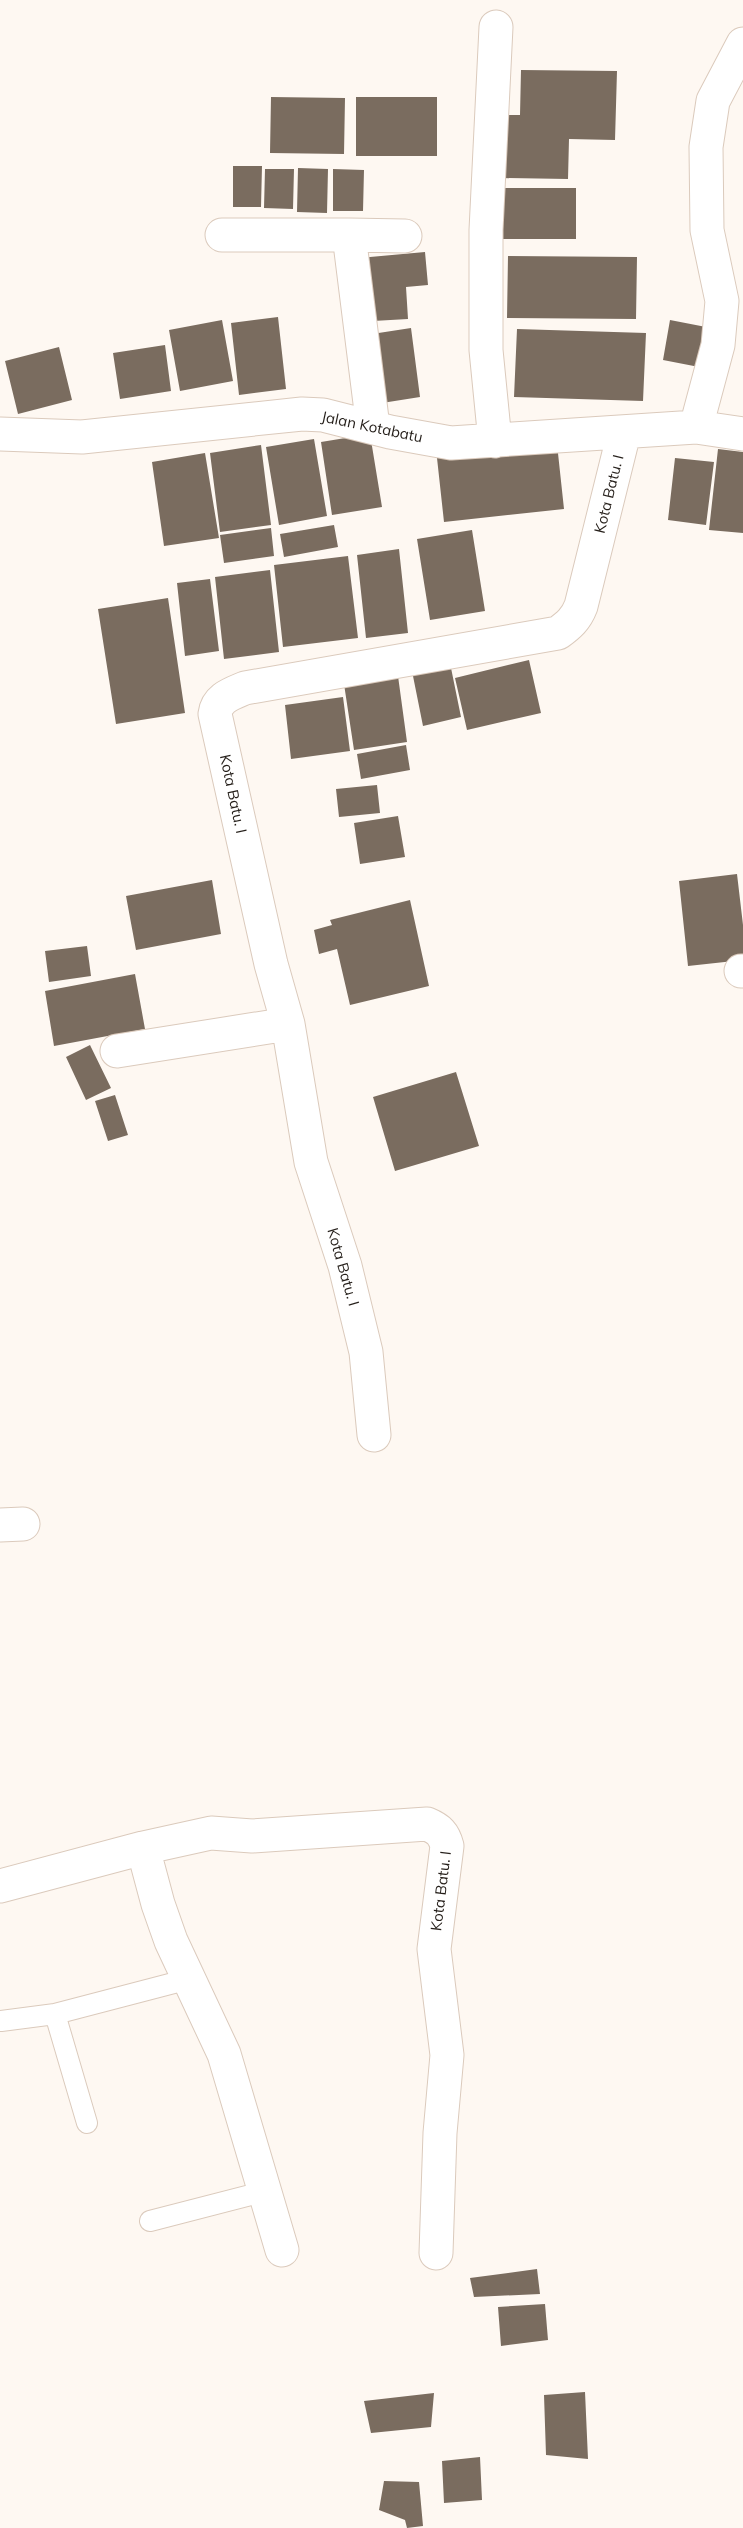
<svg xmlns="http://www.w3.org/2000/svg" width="743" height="2528" viewBox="0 0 743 2528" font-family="Mulish,sans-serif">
<rect width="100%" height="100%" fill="#fef8f2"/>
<!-- building -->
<path fill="#7a6c5f" d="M521 70 617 71 615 140 569 139 568 179 500 178 502 115H520Z
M271 97 345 98 344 154 270 153Z
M356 97H437V156H356Z
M233 166H262L261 207H233Z
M298 168 328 169 327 213 297 212Z
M265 169H294L293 209 264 208Z
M333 169 364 170 363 211H333Z
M500 188H576V239H500Z
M425 252 428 285 406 287 408 319 373 321 359 258Z
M508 256 637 257 636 319 507 318Z
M278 317 286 389 239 395 231 323Z
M222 320 233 381 180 391 169 330Z
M670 320 706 327 699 367 663 360Z
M411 328 420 397 382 403 372 334Z
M517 329 646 333 643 401 514 397Z
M165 345 171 391 120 399 113 353Z
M59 347 72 400 18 414 5 361Z
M370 434 382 507 332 515 321 442Z
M314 439 327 516 279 525 266 447Z
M557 444 564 509 444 522 437 458Z
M261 445 271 525 220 532 210 453Z
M718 449 743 452V533L709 530Z
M205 453 219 538 164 546 152 462Z
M675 458 714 462 706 525 668 520Z
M334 525 338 547 284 557 280 534Z
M271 528 274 556 224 563 220 535Z
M472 530 485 611 430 620 417 539Z
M399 549 408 633 366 638 357 555Z
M348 556 358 638 283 647 274 565Z
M270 570 279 652 224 659 215 577Z
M210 579 219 651 185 656 177 583Z
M168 598 185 713 116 724 98 609Z
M529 660 541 713 467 730 455 678Z
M450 663 461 717 423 726 412 671Z
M398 676 407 742 354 750 344 684Z
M343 697 350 751 291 759 285 705Z
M406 745 410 770 361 779 357 754Z
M377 785 380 813 339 817 336 789Z
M398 816 405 857 360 864 354 823Z
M737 874 743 925V960L688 966 679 881Z
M212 880 221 934 136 950 126 896Z
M410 900 429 986 350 1005 337 949 319 954 314 930 332 925 330 920Z
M87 946 91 976 49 982 45 951Z
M135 974 145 1029 54 1046 45 991Z
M90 1045 111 1088 86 1100 66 1057Z
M456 1072 479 1146 395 1171 373 1097Z
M115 1095 128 1135 108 1141 95 1101Z
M537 2269 540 2294 474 2297 470 2278Z
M545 2304 548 2340 501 2346 498 2307Z
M585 2392 588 2459 546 2455 544 2395Z
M434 2393 431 2427 371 2433 364 2401Z
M480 2457 482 2500 444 2503 442 2461Z
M384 2481 419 2482 423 2526 407 2528 405 2520 379 2510Z"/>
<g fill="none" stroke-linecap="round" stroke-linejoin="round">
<defs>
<path id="lane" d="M55 2014 87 2123
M1 2021 55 2014 189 1979
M150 2221 266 2191"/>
<path id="street" d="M222 235H349
M373 427 349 235 405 236
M696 427 718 345 722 301 707 230 706 147 713 101 743 44
M0 434 82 437 302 414 323 415 390 432 451 443 696 427 743 434
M495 441 486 350V230L496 27
M741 971H743
M117 1051 288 1024
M374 1435 366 1352 345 1266 311 1162 288 1024 271 964 215 714C217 698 231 694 245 688L558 633C569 625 576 619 581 606L624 433
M0 1525 23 1524
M143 1848 211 1833 252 1836 427 1824C439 1829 444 1834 447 1846L434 1949 447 2055 440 2133 436 2253
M0 1886 143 1848 158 1904 171 1941 224 2054 282 2250"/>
</defs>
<!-- lane casing -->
<use href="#lane" stroke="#dbcabc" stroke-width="22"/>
<!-- street casing -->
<use href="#street" stroke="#dbcabc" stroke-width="35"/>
<!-- lane -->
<use href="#lane" stroke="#fff" stroke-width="20"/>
<!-- street -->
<use href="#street" stroke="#fff" stroke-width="33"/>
</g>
<g text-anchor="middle" stroke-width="4.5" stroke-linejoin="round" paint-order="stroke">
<!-- street labels -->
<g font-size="15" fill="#251f1a" stroke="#fff">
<text transform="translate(372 427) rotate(12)" y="5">Jalan Kotabatu</text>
<text transform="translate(609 494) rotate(-76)" y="5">Kota Batu. I</text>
<text transform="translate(233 794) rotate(78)" y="5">Kota Batu. I</text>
<text transform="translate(343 1267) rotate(74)" y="5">Kota Batu. I</text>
<text transform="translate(441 1891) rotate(-83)" y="5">Kota Batu. I</text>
</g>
</g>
</svg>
